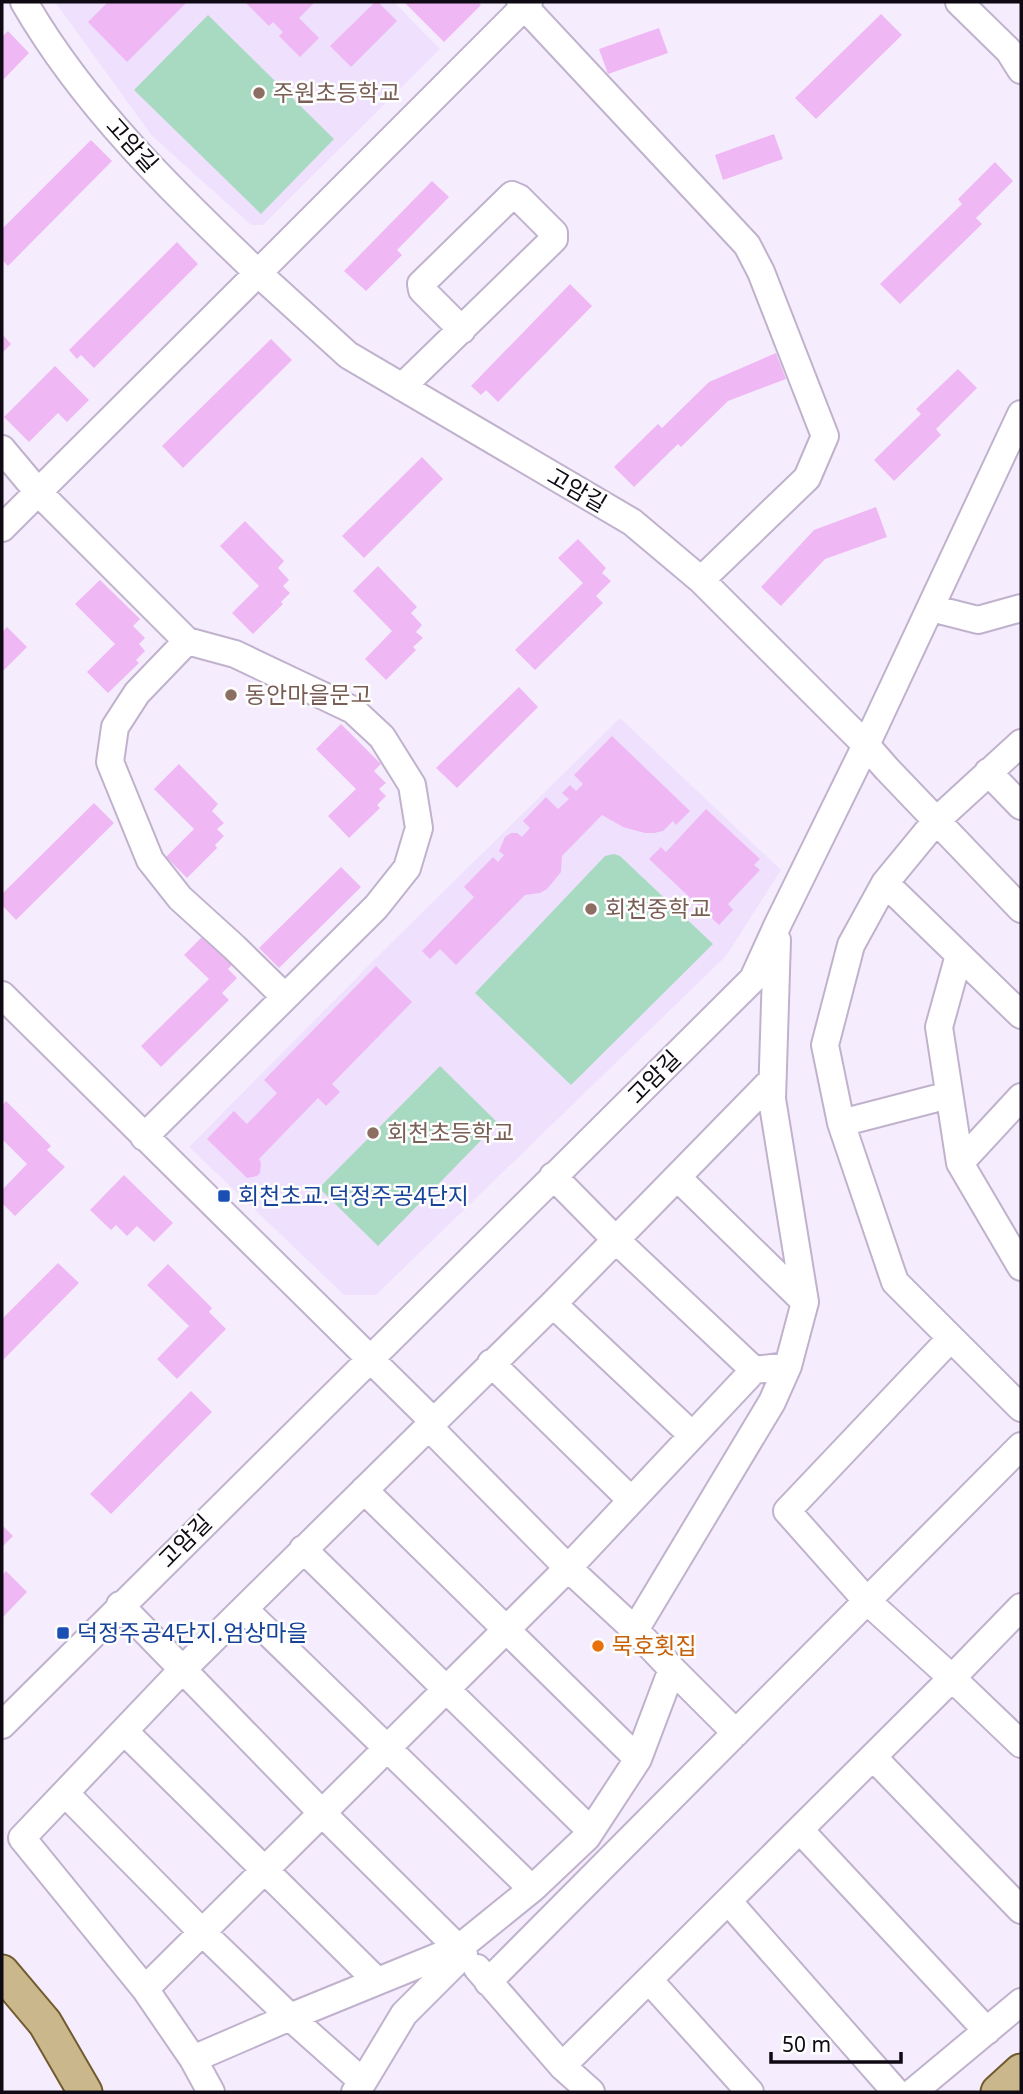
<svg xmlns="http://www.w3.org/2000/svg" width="1023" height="2094" viewBox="0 0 1023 2094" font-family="'Noto Sans','Noto Sans KR',sans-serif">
<rect width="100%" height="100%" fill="#f5edfe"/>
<!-- built -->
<path fill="#efe1fd" d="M55 2H394L440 49 263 225H251L152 136Z
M620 718 781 870 726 956 376 1295H344L189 1147 387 947Z"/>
<!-- green -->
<path fill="#a7dac1" d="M208 15 334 139 261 214 134 90Z
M614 854 620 856 713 944 571 1085 475 993 605 856Z
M440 1066 498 1123 378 1246 319 1188Z"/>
<!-- building -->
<path fill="#efb7f4" d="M108 2H187L127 62 88 22Z
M245 2H315L299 18 319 38 300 57 279 36 283 32 273 22 269 26Z
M375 2H378L397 21 351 67 330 46Z
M404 2H478L481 5 444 42Z
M881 14 902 35 816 119 795 98Z
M659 28 668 53 608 74 599 49Z
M8 31 29 53 2 81V37Z
M774 134 783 159 723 180 715 155Z
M91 140 112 161 8 266 2 260V229Z
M995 162 1013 181 976 218 982 224 900 304 880 284 962 204 958 199Z
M432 181 449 197 397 250 402 255 366 291 344 271Z
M177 242 198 264 94 368 81 355 77 359 69 350Z
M570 284 592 306 498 402 486 390 481 395 471 386Z
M2 334 11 344 2 353Z
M271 339 292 360 183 468 162 446Z
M776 353 786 379 728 401 681 447 678 444 634 487 614 467 658 424 662 428 709 382Z
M55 366 89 400 67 422 58 413 29 442 4 417Z
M958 369 977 388 936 429 941 435 894 481 874 460 921 414 916 409Z
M422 457 443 479 364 558 342 536Z
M876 507 887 537 825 559 781 606 761 587 814 530Z
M245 521 284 561 278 568 289 580 283 586 290 593 281 602 283 604 253 634 232 613 259 586 220 546Z
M578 539 606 568 602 573 611 581 596 596 603 603 535 670 515 650 583 583 558 558Z
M378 566 417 607 411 613 422 625 416 632 423 638 413 647 416 650 386 680 365 659 392 631 353 591Z
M100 580 140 619 133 626 145 638 139 644 145 651 136 660 139 663 108 693 87 672 115 644 75 604Z
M7 627 27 647 2 672V632Z
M519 687 538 707 457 788 436 768Z
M341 724 381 764 374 771 386 783 379 789 386 796 377 805 380 808 349 838 328 816 356 789 316 749Z
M612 736 690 811 676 825 673 821 663 831 654 833H645L623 827 602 815 562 856 561 872 547 889 540 893 525 895 456 965 440 949 430 959 422 951 474 897 464 887 493 857 498 862 504 855 499 851 505 837 511 833H517L522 837 530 828 523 821 546 797 558 809 569 799 562 793 570 785 576 791 583 784 574 775Z
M179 764 218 804 212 811 224 823 217 829 224 836 215 845 217 848 187 878 166 857 194 829 154 789Z
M94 803 114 823 16 920 2 905V894Z
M706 809 760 859 754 865 760 870 728 904 733 910 719 925 649 859 661 847 666 852Z
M341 867 361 887 279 968 259 948Z
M203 936 232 965 228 969 237 978 222 993 229 1000 161 1067 141 1046 209 979 184 955Z
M376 966 412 1002 332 1084 340 1092 326 1106 318 1098 259 1159 261 1163 260 1173 257 1176 247 1178 207 1139 234 1111 247 1124 277 1093 264 1080Z
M6 1101 51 1146 47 1150 65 1167 15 1216 2 1203V1190L27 1164 2 1139V1106Z
M124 1175 173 1223 154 1242 137 1226 127 1236 116 1225 111 1230 90 1210Z
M58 1263 79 1283 2 1361V1319Z
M168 1264 212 1308 209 1312 226 1329 177 1379 157 1359 189 1326 147 1285Z
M191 1391 212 1412 111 1514 90 1494Z
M2 1525 13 1536 2 1547Z
M6 1571 27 1592 2 1618V1576Z"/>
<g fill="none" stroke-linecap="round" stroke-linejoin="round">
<defs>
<path id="minor" d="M24 2C84 106 172 191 258 273L529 2
M520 2 747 245 761 272 825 436 807 478 701 580
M959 2 1009 51 1021 70
M402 387 554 239V233L519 198 512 195 421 284 422 290 462 330
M1021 414 866 745 887 769 1021 909
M2 449 38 492 187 641 235 654 353 710 382 737 412 785 419 828 407 868 376 907 144 1137
M2 528 258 273 348 355 632 522 701 580 866 745 778 924 753 979 2 1725
M931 608 978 620 1021 608
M187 641 137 693 115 727 110 762 150 860 180 898 234 947 284 996
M1021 743 936 821 885 883 851 945 825 1045 841 1123 895 1282 1021 1408
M988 772 1021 806
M885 883 1021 1015
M959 955 939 1027 960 1163 1021 1267
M2 995 433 1421
M841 1123 949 1095
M960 1163 1021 1097
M553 1176 616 1240 754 1370
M678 1178 805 1302
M553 1304 692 1435
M491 1363 631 1500
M364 1490 638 1759
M303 1549 591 1831
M120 1605 322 1813 145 1989
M1021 1607 952 1678 1021 1744
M244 1609 532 1889
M635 1630 568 1568 754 1370 788 1366 805 1302 772 1099 777 940
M672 1669 736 1733
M124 1731 377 1981
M873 1757 1021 1910
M65 1793 202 1932 290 2017 459 1948 532 1889 587 1837 638 1759 672 1669 635 1630 772 1402 788 1366
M800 1830 987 2031
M728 1901 896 2092
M477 1968 562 2066 591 2092
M649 1980 750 2092
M488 1982 1021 1446
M193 2059 211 2092
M562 2066 952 1678 867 1601 787 1511 951 1338
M363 2082 404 2014 464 1954 322 1813 568 1568 428 1426
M355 2092 363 2082 290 2017 193 2059 145 1989 22 1838 183 1669 553 1304 772 1080
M913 2092 1021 2002"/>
<path id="major" d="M2 1972 45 2023 85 2092
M998 2092 1021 2071"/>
</defs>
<!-- minor casing -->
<use href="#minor" stroke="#c0b2cd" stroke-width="30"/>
<!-- major casing -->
<use href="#major" stroke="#725b2f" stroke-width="37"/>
<!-- minor -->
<use href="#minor" stroke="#fff" stroke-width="26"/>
<!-- major -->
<use href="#major" stroke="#cbb78c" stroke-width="33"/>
</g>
<!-- markers -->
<g fill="#8d6e63" stroke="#fefefe" stroke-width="2.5">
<circle cx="259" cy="93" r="7"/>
<circle cx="231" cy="695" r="7"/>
<circle cx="591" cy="909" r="7"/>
<circle cx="373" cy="1133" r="7"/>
</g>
<g fill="#1a4fb4" stroke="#fefefe" stroke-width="2.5">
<rect x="217" y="1189" width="14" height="14" rx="3.5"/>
<rect x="56" y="1626" width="14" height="14" rx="3.5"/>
</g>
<circle fill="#e8710a" stroke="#fefefe" stroke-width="2.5" cx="598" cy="1646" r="7"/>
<g text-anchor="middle" stroke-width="5" stroke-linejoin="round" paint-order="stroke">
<!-- education labels -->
<g font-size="23" fill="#785e54" stroke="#fefefe" text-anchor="start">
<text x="273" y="101">주원초등학교</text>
<text x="245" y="703">동안마을문고</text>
<text x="605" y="917">회천중학교</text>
<text x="387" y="1141">회천초등학교</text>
</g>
<!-- street labels -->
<g font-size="23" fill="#0e0912" stroke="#fefefe">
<text transform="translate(132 145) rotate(48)" y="8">고암길</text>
<text transform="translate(577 490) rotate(30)" y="8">고암길</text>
<text transform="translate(654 1077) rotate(-45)" y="8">고암길</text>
<text transform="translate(185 1541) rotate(-45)" y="8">고암길</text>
</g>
<!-- transit labels -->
<g font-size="23" fill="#164399" stroke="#fefefe" text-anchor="start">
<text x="238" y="1204">회천초교.덕정주공4단지</text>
<text x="77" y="1641">덕정주공4단지.엄상마을</text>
</g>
<!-- food labels -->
<g font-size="23" fill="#c56008" stroke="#fefefe" text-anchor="start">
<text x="612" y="1654">묵호횟집</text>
</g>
</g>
<!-- border -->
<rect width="1023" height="2094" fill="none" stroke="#0e0912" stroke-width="7"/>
<!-- scale -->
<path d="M771 2052v10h130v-10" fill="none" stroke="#0e0912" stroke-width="3.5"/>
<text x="782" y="2052" font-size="21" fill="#0e0912" stroke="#fefefe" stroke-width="5" paint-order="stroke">50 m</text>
</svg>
